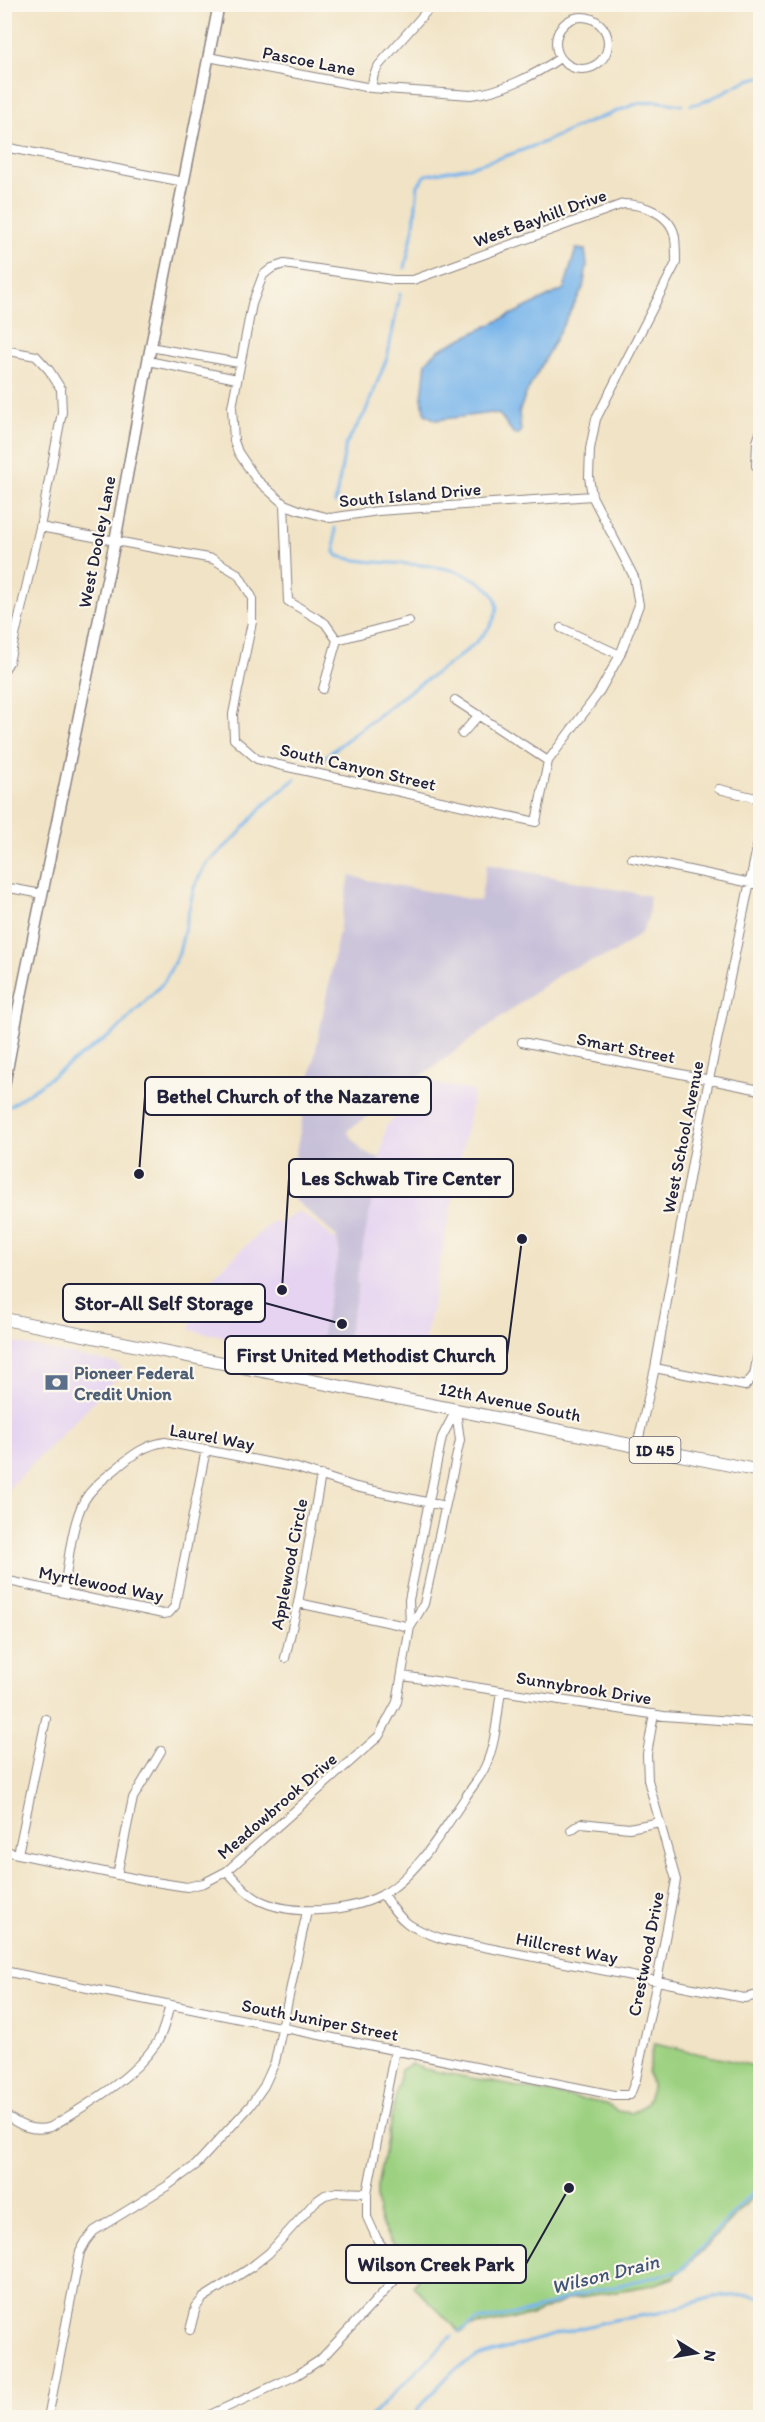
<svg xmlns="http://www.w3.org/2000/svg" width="765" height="2422" viewBox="0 0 765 2422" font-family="Itim,sans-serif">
<rect width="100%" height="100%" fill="#fbf7ec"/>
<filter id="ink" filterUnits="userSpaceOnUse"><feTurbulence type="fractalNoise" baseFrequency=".0167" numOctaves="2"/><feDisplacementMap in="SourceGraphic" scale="12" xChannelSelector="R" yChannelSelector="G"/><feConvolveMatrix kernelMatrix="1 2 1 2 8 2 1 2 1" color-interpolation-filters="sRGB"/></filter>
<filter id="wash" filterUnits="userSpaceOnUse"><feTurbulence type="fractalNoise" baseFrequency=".008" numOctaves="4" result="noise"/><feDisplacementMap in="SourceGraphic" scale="24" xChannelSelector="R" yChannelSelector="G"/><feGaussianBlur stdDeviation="1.35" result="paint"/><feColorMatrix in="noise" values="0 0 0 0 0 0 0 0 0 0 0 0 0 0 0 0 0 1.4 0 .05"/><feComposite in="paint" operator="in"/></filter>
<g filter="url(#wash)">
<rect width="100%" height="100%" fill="#f1e3c5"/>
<!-- built -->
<path fill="#e5d3f1" d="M433 1083 474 1091 418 1376 342 1361 359 1284 356 1283 386 1126Z
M299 1211 330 1235V1238L336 1239 339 1250 318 1356 190 1330 194 1311 185 1303 268 1225 275 1221 279 1224Z
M5 1341 114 1363 125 1370 7 1490 4 1489Z"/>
<!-- industrial -->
<path fill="#c7c0d9" d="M487 864 650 896 648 919 641 933 614 953 564 971 347 1131 363 1152 380 1158 356 1283 359 1284 342 1361 318 1356 339 1250 336 1236 287 1193 294 1185 284 1177 288 1161 294 1162 350 875 367 880 480 901Z"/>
<!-- green -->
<path fill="#9dd181" stroke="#607a5e" stroke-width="1.5" d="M654 2044 760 2067V2189L699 2254 673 2278 653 2285 569 2299 532 2315 468 2327 461 2333 413 2286C422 2274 421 2257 407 2250 403 2247 398 2247 394 2244 379 2229 376 2207 377 2187L401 2070 412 2063 424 2069 606 2104 617 2111 632 2113 646 2104 652 2089 648 2073Z"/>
<!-- water -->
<path fill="#78b5eb" stroke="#4d6c93" stroke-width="1.5" d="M576 249 585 250 587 265 583 288 526 394 519 412 521 432 517 435 513 433 500 415 492 413 436 420 425 414 422 398 426 362 438 350 564 289Z"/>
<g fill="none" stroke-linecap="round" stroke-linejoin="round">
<!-- stream -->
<path stroke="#78b5eb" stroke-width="3" d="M691 105C716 101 735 81 760 77
M405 268 414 225 418 185 426 175 469 167 503 157 542 143 584 124 636 104 655 101 682 105
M335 503 346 444 365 413 387 358 400 294
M324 758C352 735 381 713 410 691 439 669 548 611 468 576 428 558 380 568 338 556L335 552V528
M10 1106 115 1032 164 982 179 953 194 888 205 865 236 837 264 805 295 779
M459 2332 477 2321 531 2311 576 2295 680 2271 760 2184
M369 2418 452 2336
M414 2418 420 2406 452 2372 477 2357 557 2334 613 2320 659 2313 713 2297 750 2295 760 2297"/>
</g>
</g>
<g filter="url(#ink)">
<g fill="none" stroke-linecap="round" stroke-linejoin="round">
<defs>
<path id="street" d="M556 43a26 26 0 1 1 52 0a26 26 0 1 1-52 0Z
M208 57 371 88 374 74 379 65 433 4
M371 88 471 95C501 92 535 75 560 58
M4 147 184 182
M150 347 239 363
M4 350 36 356 49 370 61 389 62 412 40 527
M148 361 237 379
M760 433 757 442 756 466 760 471
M284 504 288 601 325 623 337 640 323 689
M561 628 620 655
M337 640 409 621
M4 670 9 662 40 527 213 559 238 574 252 597V622L233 714 234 739 257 759 279 765 536 822 548 761 598 694 620 655 639 605 634 577 592 496 589 477 590 449 596 419 676 263C676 255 676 246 675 238 672 214 643 204 623 204L413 280H393L284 264 272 268 263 275 252 304 232 407 234 441 238 452 256 479 284 504 299 510 330 518 378 511 592 496
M455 700 548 761
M462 734 479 715
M719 789 760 799
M632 858 760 885
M4 887 42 894
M522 1042 760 1090
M655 1368 745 1386 754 1375 760 1343
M637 1446 655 1368 693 1157 760 833
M4 1580 163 1614 169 1613 175 1606 206 1449
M64 1593C67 1568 72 1522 84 1501 92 1487 105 1478 117 1468 132 1455 145 1445 165 1442L297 1468 356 1487 445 1506
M298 1603 410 1627
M411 1626 424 1604 460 1440 456 1411
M285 1658 298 1603 321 1475
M403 1676 664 1716 760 1723
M571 1830 581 1823 629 1828 660 1822
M4 1851 142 1880 187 1887 204 1883 227 1871 379 1736 397 1702 410 1627 409 1600 442 1437 456 1410
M18 1854 46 1719
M227 1871C236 1881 245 1892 257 1899 291 1917 349 1912 382 1895 416 1876 444 1829 465 1798 471 1788 480 1778 485 1767 496 1744 497 1716 501 1691
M117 1875 133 1798 161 1751
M383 1894C401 1923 410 1928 443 1939L744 1998 759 1995 760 1993
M4 1971 614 2095H630L636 2079 657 1981 676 1880 648 1780 647 1754 654 1714
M4 2114C20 2126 32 2132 51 2127 89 2103 130 2081 156 2044 164 2033 166 2018 170 2005
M190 2330 196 2307 203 2298 250 2268 269 2253 315 2202 325 2195 337 2192 367 2193
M48 2418 80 2252 86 2241 94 2231 167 2186 196 2165 250 2106 264 2086 275 2062 307 1911
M203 2418 297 2375 320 2360 395 2280 399 2270 377 2239 367 2217V2193L395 2050"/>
<path id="secondary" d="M4 1086 18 1011 115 541 148 361 219 4"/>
<path id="primary" d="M4 1319 760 1471"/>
</defs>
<!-- street casing -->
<use href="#street" stroke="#8a8280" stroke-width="10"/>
<!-- secondary casing -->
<use href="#secondary" stroke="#8a8280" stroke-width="13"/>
<!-- primary casing -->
<use href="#primary" stroke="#8a8280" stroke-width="14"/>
<!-- street -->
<use href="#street" stroke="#fff" stroke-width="8"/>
<!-- secondary -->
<use href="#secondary" stroke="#fff" stroke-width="10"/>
<!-- primary -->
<use href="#primary" stroke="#fff" stroke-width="12"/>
</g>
</g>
<!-- icons -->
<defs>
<symbol id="bank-bare" viewBox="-9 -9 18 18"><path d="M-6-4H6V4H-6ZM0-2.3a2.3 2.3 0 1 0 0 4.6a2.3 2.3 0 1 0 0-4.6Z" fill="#5c6f8a" stroke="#fbf7ec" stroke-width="2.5" paint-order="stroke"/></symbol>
</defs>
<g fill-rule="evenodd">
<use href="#bank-bare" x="40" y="1366" width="33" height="33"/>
</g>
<g text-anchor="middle" stroke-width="4.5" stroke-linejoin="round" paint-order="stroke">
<!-- shield labels -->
<rect fill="#fbf7ec" stroke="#636270" stroke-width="1.5" x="629.5" y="1437" width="51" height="26" rx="4.5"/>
<g font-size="16" font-weight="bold" fill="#22223b">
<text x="655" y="1456">ID 45</text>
</g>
<!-- street labels -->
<g font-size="18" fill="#22223b" stroke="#fbf7ec">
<text transform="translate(309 61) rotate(11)" y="6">Pascoe Lane</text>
<text transform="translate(540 218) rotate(-20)" y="6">West Bayhill Drive</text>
<text transform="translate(410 495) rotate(-5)" y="6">South Island Drive</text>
<text transform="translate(97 542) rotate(-79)" y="6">West Dooley Lane</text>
<text transform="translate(358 767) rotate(13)" y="6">South Canyon Street</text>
<text transform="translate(626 1048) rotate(11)" y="6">Smart Street</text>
<text transform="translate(683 1137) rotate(-79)" y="6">West School Avenue</text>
<text transform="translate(510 1402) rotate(11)" y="6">12th Avenue South</text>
<text transform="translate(212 1437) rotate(10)" y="6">Laurel Way</text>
<text transform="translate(289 1564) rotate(-79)" y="6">Applewood Circle</text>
<text transform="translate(101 1584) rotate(11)" y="6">Myrtlewood Way</text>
<text transform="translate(584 1688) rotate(9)" y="6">Sunnybrook Drive</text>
<text transform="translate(277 1806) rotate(-41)" y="6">Meadowbrook Drive</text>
<text transform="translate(567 1948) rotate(11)" y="6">Hillcrest Way</text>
<text transform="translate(646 1954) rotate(-79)" y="6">Crestwood Drive</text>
<text transform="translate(320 2020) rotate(11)" y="6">South Juniper Street</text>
</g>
<!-- service labels -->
<g font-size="18" font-weight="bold" fill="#4e5e75" stroke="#fbf7ec" text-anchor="start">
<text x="74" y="1379">Pioneer Federal<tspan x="74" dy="21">Credit Union</tspan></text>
</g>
<!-- water labels -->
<g font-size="20" font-style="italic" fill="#405579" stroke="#fbf7ec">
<text transform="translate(605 2274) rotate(-14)" y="7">Wilson Drain</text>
</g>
</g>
<!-- callouts -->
<path fill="none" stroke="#22223b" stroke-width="2" d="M139 1174L145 1096M282 1290L289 1178M342 1324L265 1303M522 1239L507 1355M569 2188L526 2264"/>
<g fill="#22223b" stroke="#fbf7ec" stroke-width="2">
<circle cx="139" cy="1174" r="6"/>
<circle cx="282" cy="1290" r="6"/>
<circle cx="342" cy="1324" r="6"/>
<circle cx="522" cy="1239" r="6"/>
<circle cx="569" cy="2188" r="6"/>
</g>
<g fill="#fbf7ec" stroke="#22223b" stroke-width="2">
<rect x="145" y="1077" width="286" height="38" rx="6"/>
<rect x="289" y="1159" width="224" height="38" rx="6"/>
<rect x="63" y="1284" width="202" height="38" rx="6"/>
<rect x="225" y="1336" width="282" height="38" rx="6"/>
<rect x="346" y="2245" width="180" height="38" rx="6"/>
</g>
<g font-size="20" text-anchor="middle" font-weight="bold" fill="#22223b">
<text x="288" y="1103">Bethel Church of the Nazarene</text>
<text x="401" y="1185">Les Schwab Tire Center</text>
<text x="164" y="1310">Stor-All Self Storage</text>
<text x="366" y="1362">First United Methodist Church</text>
<text x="436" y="2271">Wilson Creek Park</text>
</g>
<!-- margin -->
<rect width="765" height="2422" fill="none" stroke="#fbf7ec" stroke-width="24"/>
<!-- north arrow -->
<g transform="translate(696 2353) rotate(101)" stroke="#fbf7ec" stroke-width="4.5" paint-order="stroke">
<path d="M0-4.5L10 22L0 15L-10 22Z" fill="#22223b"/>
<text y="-9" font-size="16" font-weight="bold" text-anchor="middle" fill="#22223b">N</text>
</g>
</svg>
